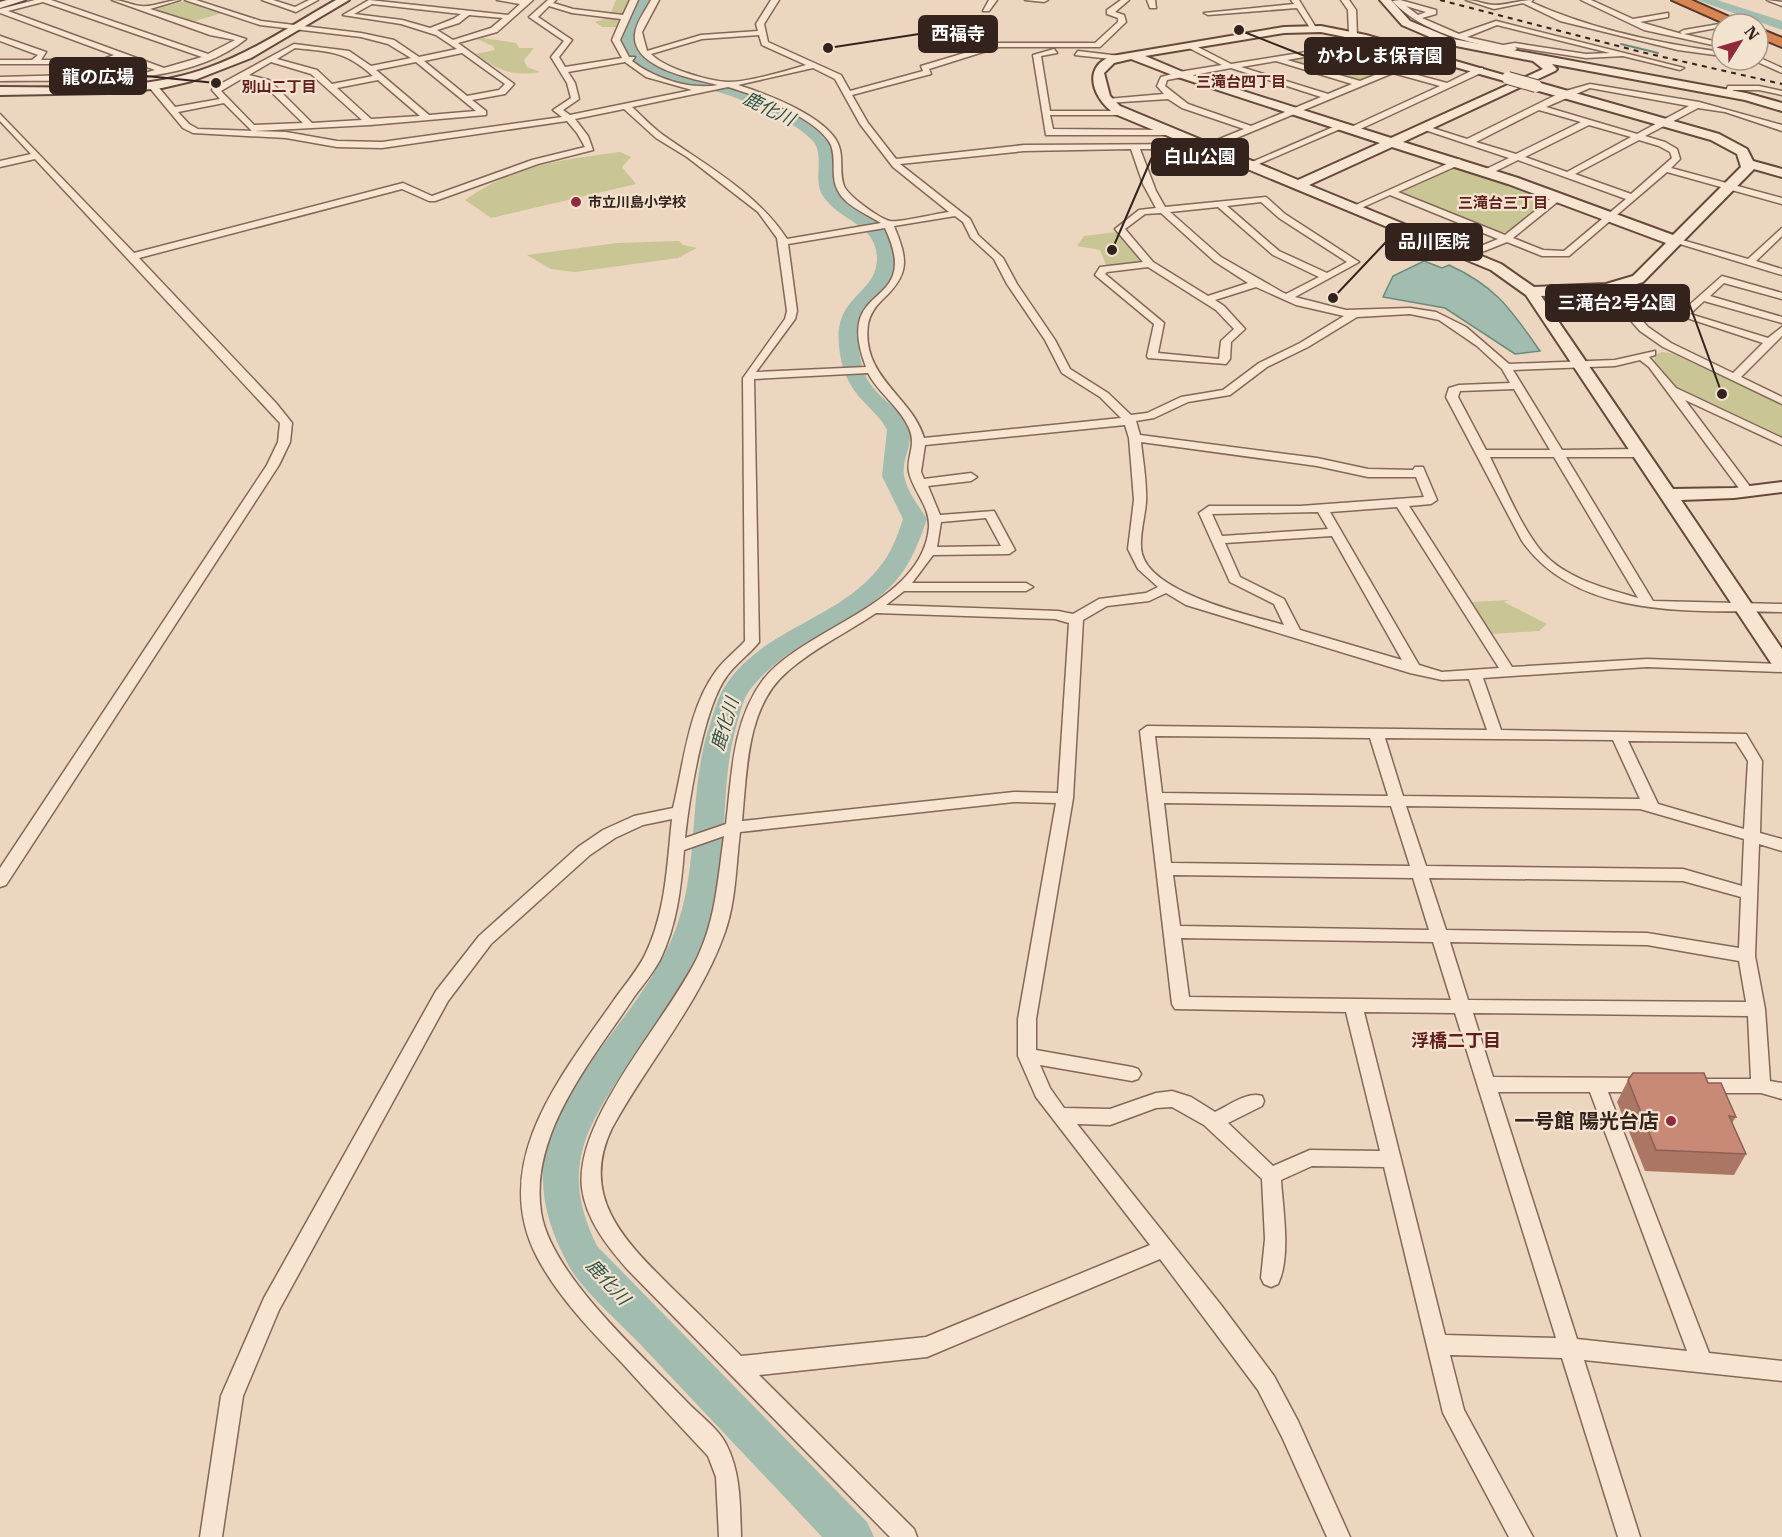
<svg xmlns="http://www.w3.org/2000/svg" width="1782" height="1537" viewBox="0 0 1782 1537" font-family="'IBM Plex Serif','Noto Sans JP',serif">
<rect width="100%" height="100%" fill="#ecd6bf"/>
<!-- green -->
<path fill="#c9c594" d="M616 0H632L617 27H602L595 22 609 17Z
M185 1 222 13 189 23 152 10Z
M483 38 516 43 519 48H534L524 60 527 67 540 72C513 77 497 70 476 54L495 50 493 46 477 39Z
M1325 54 1386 71 1365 80H1353L1284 59Z
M620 152 631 157 622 167 636 184 491 218 465 200C515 165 561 160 620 152Z
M1455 166H1462L1550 200 1509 232H1496L1403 196 1400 190Z
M1117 232 1143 261 1141 263 1114 267 1106 265 1100 250 1077 246 1084 236Z
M679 241 683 245 697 248 678 258 575 272 551 269 527 255 617 243Z
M1662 352 1671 353 1782 405V438L1679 390 1654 360 1655 355Z
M1510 600 1504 602 1547 624 1539 631 1492 634 1472 602Z"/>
<!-- water -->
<path fill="#a2bdb0" stroke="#6a8a7c" stroke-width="1.5" d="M1424 261 1442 268 1449 265C1497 287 1511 310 1540 351L1515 354 1445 308 1383 297 1393 276Z"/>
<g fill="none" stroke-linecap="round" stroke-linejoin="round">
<!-- stream -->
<path stroke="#6a8a7c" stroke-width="2" d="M1621 44 1658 53"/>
<!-- river -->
<path fill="#a2bdb0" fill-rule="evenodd" d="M639 0H653C646 12 629 30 635 45 646 74 711 79 737 88 765 98 804 112 825 134 841 152 827 176 839 194 856 221 898 214 895 264 893 294 857 303 858 334 859 349 860 369 869 382 880 400 903 409 909 430 913 442 905 454 904 466 901 485 918 504 927 519 919 542 911 564 894 583 852 628 787 640 749 691 743 699 741 711 738 720 716 790 733 866 706 934 687 981 657 1021 629 1063 586 1127 559 1169 597 1246L867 1522 874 1537H822C762 1473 701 1409 641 1345 622 1325 580 1288 569 1266 545 1223 533 1175 553 1128 583 1056 647 1003 675 931 701 864 687 789 711 721 715 709 718 697 725 686 763 628 837 620 878 569 891 554 897 537 903 519L882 476 887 430C882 419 872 411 864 402 848 386 841 368 839 346 834 294 877 295 877 258 876 223 840 222 823 196 812 180 826 154 812 140 790 119 756 105 728 95 702 86 622 78 620 40 619 25 632 12 639 0Z
M1697 0H1717L1782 21V30Z"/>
<defs>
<path id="street" d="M35 0H51L208 54 235 40 210 35 112 0C123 0 131 5 141 6 152 8 167 0 180 0L150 9 246 39C183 90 76 79 0 81V77L145 73 155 70 122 58 102 64H0V60H32L38 55 0 41V36L46 52 41 60H101L114 55 0 13V9ZM43 2 202 57 164 68 8 11Z
M185 0H196L261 21 361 33 394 40 419 57 457 49 436 35 401 24 343 15 369 0 508 15 520 4 497 0H533L497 32 458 43 514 84 505 94 472 100 486 111V115L370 125 252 131 224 103 178 112 189 124 198 129 286 132 337 141 382 142 562 117 553 110 571 98 567 83 551 57 564 41 529 17 548 0H556L553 3 573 9 623 15 630 0H638L620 40 629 57H635L632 61C655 79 691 90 718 85 694 79 631 68 635 34 636 22 646 10 651 0H659L642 32 647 51 701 35 758 31 756 24 771 0H779L764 24 768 42 841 75 850 91 923 71 921 66 998 43H1095L1118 22V18L1107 14V10L1121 0H1129L1115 12 1124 15 1126 22 1100 47H999L929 69 931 74 852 95 868 123 896 159 1024 145 1207 144 1244 129 1182 108 1168 99 1107 103 1103 101 1107 99 1164 94 1157 86 1161 77 1179 72 1222 65 1189 48 1192 44 1231 64 1319 50 1349 34 1348 10 1341 0H1349L1356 10 1357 35 1328 51 1447 83 1477 68H1483V72L1354 132 1351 131V127L1440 86 1393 73 1210 149H1140L1156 191 1165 207 1266 197 1285 214 1359 262 1295 297 1346 310 1410 308 1436 312 1466 327 1509 364 1615 360 1655 351V355L1649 357 1676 388 1782 438V445L1685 400 1754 492 1748 496 1744 495 1649 367 1640 360 1615 366 1513 370 1562 450 1639 449 1645 453 1639 457H1566L1653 601 1782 604V612C1696 610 1578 621 1522 541L1446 397 1449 388 1459 385 1510 383 1502 369 1477 346 1439 320 1410 314 1357 317 1308 347 1267 367 1230 395 1188 402 1154 418 1136 421 1140 435 1317 458 1368 469 1413 470 1415 467H1423L1437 500 1431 504 1409 506 1512 667 1647 659 1782 664V672L1647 667 1483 678 1501 730 1746 734 1762 761 1760 833 1782 839V851L1759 844 1755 956 1765 1009 1770 1081 1782 1083V1099L1761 1093H1702L1696 1091 1693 1086 1696 1081 1702 1079H1751L1748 1016 1473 1013 1493 1077 1645 1078 1651 1080 1654 1085 1651 1090 1645 1092H1608L1709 1353 1782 1361V1381L1584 1360 1640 1537H1618L1562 1358 1450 1355 1464 1410 1533 1537H1509L1443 1413 1384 1167 1312 1166 1281 1180C1283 1210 1291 1257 1278 1284L1271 1287 1264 1284 1261 1278 1265 1239 1262 1179 1204 1125 1172 1107 1156 1108 1110 1125 1077 1124 1221 1305 1274 1376 1298 1421 1350 1537H1327L1282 1437 1258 1390 1160 1259 927 1357 759 1375 914 1529 917 1537H890L628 1270C608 1247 586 1220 582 1188 574 1118 668 1020 698 956 716 918 718 877 724 836L684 850C681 888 677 925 660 960 653 973 643 985 634 997 593 1059 529 1133 541 1212 550 1274 643 1356 686 1401 698 1414 718 1428 726 1444 741 1473 740 1505 741 1537H719L716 1477 708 1456C679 1425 650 1394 622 1363 591 1331 558 1297 537 1257 488 1162 562 1075 614 1000 624 986 637 971 645 955 666 912 667 865 672 819L643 825 615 838 590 855 491 944 448 1001 279 1310 243 1396 222 1537H200L221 1396 224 1389 264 1298 436 991 479 936 578 847 603 830 634 816 673 808C684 763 688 709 716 671 724 660 736 651 745 641L743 378 785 319 787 311 777 238 758 212 687 157 656 138 624 109 575 119 588 136 593 150 538 164 435 201H429L402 189 139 258 276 403 292 423 290 442 279 465 6 885 0 887V868L267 465 278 442 280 423 35 159 0 167V161L31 154 0 121V114L134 253 403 183 432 196 532 160 585 147 577 133 567 121 382 148 337 147 286 138 193 133 183 128 149 87V83H155L175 107 220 99 212 90 213 88 294 44 349 51 371 66 411 58 388 44 361 37 260 25ZM372 4 461 14 453 19 430 28 402 20 354 14ZM549 6 572 13 621 19 612 40 622 58 565 67 559 57 572 40 538 17ZM469 15 503 18 491 28 453 40 437 30 459 23ZM759 35 762 45 806 65C786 71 749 82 729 82 710 82 664 68 651 54L702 39ZM295 48C332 52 345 51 373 76L332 84 317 70 277 59ZM462 53 505 84 499 90 467 96 424 61ZM1321 54 1385 71 1360 81 1287 60ZM1276 61 1352 84 1328 94 1241 67ZM271 62 311 74 362 120 312 123 269 80 249 75ZM416 62 476 111 429 115 376 70ZM625 62 646 77 692 90 570 115 563 110 579 99 575 83 568 72ZM813 68 835 79 860 124 893 167 949 212C939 213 898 223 890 221 880 219 848 196 844 186 838 169 846 153 834 137 816 113 767 94 738 85ZM1231 68 1321 97 1251 126 1188 104 1165 86 1167 80ZM243 78 263 84 303 123 254 125 221 91ZM378 80 420 116 371 119 337 88ZM728 87C756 95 818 118 831 145 835 156 833 166 834 177 836 203 862 211 881 223L787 239C757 193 707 166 663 135 652 127 642 116 632 107ZM1131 149 1143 184 1156 208 1139 210 1115 229 1143 262 1100 267 1095 275 1154 324 1147 356 1148 358 1226 364 1230 359 1231 342 1245 329 1224 306 1215 300 1256 287 1296 305 1344 316 1300 343 1259 363 1223 390 1181 397 1147 413 1131 415 1108 393 1070 369 1055 340 1017 284 1003 258 978 235 970 219 900 164 1024 151ZM1261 202 1279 218 1347 262 1327 273 1279 251 1227 206ZM1218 207 1273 255 1319 277 1286 294 1282 292 1221 257 1170 212ZM1161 213 1214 261 1248 283 1208 296 1153 262 1125 229 1145 214ZM955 216 963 222 971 238 994 259 1007 284 1045 340 1062 373 1100 397 1121 418 924 438C912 396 861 378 868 324 870 314 875 307 882 300 910 274 908 260 894 226ZM885 228C890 239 895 251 895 264 894 305 838 293 866 367L756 372 795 319 797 311 788 244ZM1148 267 1216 310 1234 329 1221 341 1219 359 1158 353 1164 323 1105 274 1107 272ZM868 373C879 394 900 407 909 428 917 446 906 457 909 472 913 491 930 506 929 527 923 604 803 628 763 680 732 722 732 775 726 824L685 838C689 799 704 706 727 676 736 663 750 654 759 642L754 379ZM1514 389 1550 450H1486L1458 397 1460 391ZM1125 425 1129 438 1134 500 1128 549 1138 569 1158 587 1146 593 1099 599 1073 614 1058 611 886 605 904 591H1026L1033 587 1026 583H912L933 555 1009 554 1015 550 994 511 940 515 928 486 971 481 977 477 971 473 924 479 921 472 925 445ZM1141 442 1317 466 1368 477H1416L1424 497 1300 506H1209L1199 513 1230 582 1274 604 1284 625C1250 615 1142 592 1141 547 1140 532 1145 517 1146 502 1147 482 1143 462 1141 442ZM1490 457H1554L1638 598C1605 588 1566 579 1542 552 1521 527 1505 487 1490 457ZM1397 507 1499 668 1442 672 1419 665 1330 512ZM1318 512 1328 529 1222 536 1212 514ZM986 518 1001 546 937 547 941 522ZM1332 536 1402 660 1300 630 1284 599 1240 577 1225 543ZM1166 593 1186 605 1410 673 1442 680 1469 679 1487 730 1147 726 1140 731 1172 1004 1175 1009 1346 1012 1380 1151 1310 1150 1273 1166 1228 1123 1262 1106 1264 1101 1262 1096C1247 1091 1228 1106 1215 1112L1191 1097 1172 1091 1156 1093 1110 1109 1064 1108 1050 1088 1040 1065 1132 1081 1138 1079 1141 1074 1138 1069 1132 1067 1036 1050V1019L1073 798 1083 620 1107 606 1149 601ZM876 613 1055 619 1069 623 1058 793 1014 792 742 821C747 771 746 706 788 671 814 648 848 632 876 613ZM1155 736 1370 738 1388 796 1162 793ZM1385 738 1613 740 1640 799 1403 796ZM1628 741 1736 742 1748 761 1744 829 1658 804ZM1014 802 1056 803 1018 1019V1056L1036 1097 1150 1245 926 1337 741 1356C719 1334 696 1311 673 1289 627 1243 578 1198 612 1128 648 1062 700 1003 725 932 736 901 736 864 740 832ZM1164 803 1391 806 1410 866 1171 863ZM1406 806 1640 809 1744 839 1742 886 1683 869 1426 866ZM1173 875 1413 878 1429 930 1180 926ZM1429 878 1683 881 1741 897 1739 948 1647 933 1446 930ZM1181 938 1433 942 1451 1000 1189 997ZM1450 942 1647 945 1739 961 1746 1002 1468 1000ZM1364 1012 1455 1013 1556 1338 1445 1335ZM1498 1092H1590L1687 1351 1577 1339Z
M262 0H273L295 7 309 0H318L296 12Z
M989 0H997L989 11H983Z
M1025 0H1048L1044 2Z
M1147 0H1155L1156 8H1150Z
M1291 0H1299L1318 31H1312L1297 8 1208 15 1204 13 1294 4Z
M1400 0 1436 10V14L1422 18 1459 34 1496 21 1684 68 1680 70 1623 56 1586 58 1515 47 1517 49 1513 51C1469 43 1423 33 1392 1ZM1406 6 1426 12 1418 15ZM1497 25 1610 53 1586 54 1515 43 1503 45 1467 37Z
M1466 0C1476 0 1485 5 1495 5 1507 5 1520 0 1533 0L1531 2C1590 29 1657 43 1722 52V56L1678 50 1560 21 1523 3 1494 9Z
M1581 0H1591L1633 19 1668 13V17L1640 22 1682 34 1680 32 1684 30 1725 23 1722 27 1684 34 1722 43V47L1644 30Z
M1767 0 1782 2V6L1769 1Z
M1054 49 1057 53 1041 56 1050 111H1125L1129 113 1125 115H1050L1053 129 1172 130 1175 131V135H1046L1033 55Z
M1078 51 1120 56 1124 58 1120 60 1075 55Z
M1758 57 1782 68V73L1755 61Z
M1590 84 1699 102 1782 125V131L1725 112 1698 108 1645 136 1665 142 1677 149 1680 159 1671 168 1782 198V204L1667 172 1569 256H1542L1507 242 1467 258 1464 257V253L1498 239 1390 195 1357 210 1349 208 1458 159 1461 160V164L1398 192 1505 235 1555 195H1561V199L1513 238 1543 250 1564 251 1626 199 1518 160 1490 174H1484V170L1509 158 1419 128 1423 125 1467 139 1562 92ZM1590 88 1689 106 1637 134 1546 107ZM1539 110 1581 122 1516 154 1476 142ZM1589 125 1631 137 1567 172 1525 157ZM1639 140 1659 146 1670 152 1672 158 1631 194 1575 174Z
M1728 86H1759L1782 91V95L1759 90H1733L1730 95H1724Z
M1340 124 1347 126 1252 167 1245 165Z
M1782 228V236L1756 261 1782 269V275L1670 241 1675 238 1748 259Z
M1722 276 1782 293V299L1724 283 1710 296 1782 317V323L1704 301 1690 314 1768 338 1782 327V336L1741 377 1782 397V404L1663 347 1640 331 1602 288 1611 286 1648 327 1671 343 1733 373 1763 343 1678 315Z"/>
<path id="secondary" d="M7 0H25L0 8V2Z
M336 0H349L251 58 192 81 162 88 108 93 0 95V87C70 87 143 92 210 67 255 51 295 23 336 0Z
M1380 0H1391L1410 21 1453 39 1746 93 1782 103V111L1745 100 1552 64 1557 69 1555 71 1403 142 1518 178 1673 235 1741 167 1737 154 1711 140 1532 89V83H1540L1719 134 1747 149 1753 161 1782 169V177L1754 169 1643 282 1607 293 1541 296 1673 489 1734 488 1782 482V492L1734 498 1681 500 1782 649V670L1775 669 1526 295 1491 270 1115 114C1093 99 1081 67 1112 56L1284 27 1321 26 1366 35 1514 78 1508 82 1360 40 1321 32 1284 33 1145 56 1183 72 1391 138 1543 69 1533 61 1446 44 1402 25ZM1131 59 1175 76 1380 143 1298 180 1120 106 1110 96 1104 73 1114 63ZM1392 147 1508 184 1666 243 1633 276 1606 284 1534 287 1501 264 1309 185Z"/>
<path id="highway" d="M1672 0H1691L1745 24H1726Z
M1758 28 1782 38V47L1758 37Z"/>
</defs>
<!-- street casing -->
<use href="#street" stroke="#836758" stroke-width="3"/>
<!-- secondary casing -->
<use href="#secondary" stroke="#65493b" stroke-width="4"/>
<!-- highway casing -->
<use href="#highway" stroke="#51372d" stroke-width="4"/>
<!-- street -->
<use href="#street" fill="#f7e5d1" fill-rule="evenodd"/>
<!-- secondary -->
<use href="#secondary" fill="#f7e5d1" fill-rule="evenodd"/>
<!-- highway -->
<use href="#highway" fill="#d98551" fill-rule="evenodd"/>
<!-- rail -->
<path stroke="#33231c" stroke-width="2" stroke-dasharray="5 5" stroke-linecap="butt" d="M1440 0 1641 52 1782 84"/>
<defs>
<path id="secondary-bridge" d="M1508 78 1536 86"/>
</defs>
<!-- secondary-bridge casing -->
<use href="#secondary-bridge" stroke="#65493b" stroke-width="14" stroke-linecap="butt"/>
<!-- secondary-bridge -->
<use href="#secondary-bridge" stroke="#f7e5d1" stroke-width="12"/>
</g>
<!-- wall -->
<path fill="#ac7665" d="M1628 1080 1708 1083 1736 1117 1732 1123 1746 1154 1734 1175 1645 1171 1617 1102Z"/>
<!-- building -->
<path fill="#c88976" stroke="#8c6053" stroke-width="1.5" d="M1633 1073H1704L1708 1083H1721L1736 1117 1729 1116 1746 1154 1656 1150 1628 1080Z"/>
<!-- markers -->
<g fill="#902b3e" stroke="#f3e2ce" stroke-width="2">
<circle cx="576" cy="202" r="6"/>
<circle cx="1671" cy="1121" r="6"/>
</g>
<g text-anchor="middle" stroke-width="4.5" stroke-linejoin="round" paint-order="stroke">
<!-- far-poi labels -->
<g font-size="14" font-weight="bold" fill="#33231c" stroke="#f3e2ce" text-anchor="start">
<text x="588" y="207">市立川島小学校</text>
</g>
<!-- far-neighbourhood labels -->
<g font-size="15" font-weight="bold" fill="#5e1f1d" stroke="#f3e2ce">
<text x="1241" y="87">三滝台四丁目</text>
<text x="279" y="92">別山二丁目</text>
<text x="1503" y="208">三滝台三丁目</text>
</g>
<!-- water labels -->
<g font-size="18" font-style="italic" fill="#2c5349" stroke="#f3e2ce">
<text transform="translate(769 109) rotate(26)" y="6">鹿化川</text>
<text transform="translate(725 724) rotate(-73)" y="6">鹿化川</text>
<text transform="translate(608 1282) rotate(47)" y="6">鹿化川</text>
</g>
<!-- neighbourhood labels -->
<g font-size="18" font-weight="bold" fill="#5e1f1d" stroke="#f3e2ce">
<text x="1456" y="1047">浮橋二丁目</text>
</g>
<!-- near-poi labels -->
<g font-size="20" font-weight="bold" fill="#33231c" stroke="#f3e2ce" text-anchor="end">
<text x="1659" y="1128">一号館 陽光台店</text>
</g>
</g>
<!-- callouts -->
<path fill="none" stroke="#33231c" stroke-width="2" d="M828 48L919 34M1239 30L1305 56M216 83L146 76M1112 250L1152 157M1333 298L1386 242M1722 394L1689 303"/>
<g fill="#33231c" stroke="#f3e2ce" stroke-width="2">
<circle cx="828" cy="48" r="6"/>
<circle cx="1239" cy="30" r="6"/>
<circle cx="216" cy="83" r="6"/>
<circle cx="1112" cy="250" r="6"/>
<circle cx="1333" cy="298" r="6"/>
<circle cx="1722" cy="394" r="6"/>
</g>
<g fill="#33231c" stroke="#33231c" stroke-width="2">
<rect x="919" y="16" width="78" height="36" rx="6"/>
<rect x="1305" y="38" width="150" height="36" rx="6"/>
<rect x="50" y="58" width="96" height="36" rx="6"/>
<rect x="1152" y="139" width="96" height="36" rx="6"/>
<rect x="1386" y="224" width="96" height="36" rx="6"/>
<rect x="1546" y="285" width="143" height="36" rx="6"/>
</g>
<g font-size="18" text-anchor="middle" font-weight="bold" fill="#fff">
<text x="958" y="40">西福寺</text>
<text x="1380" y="62">かわしま保育園</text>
<text x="98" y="83">龍の広場</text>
<text x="1200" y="163">白山公園</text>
<text x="1434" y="248">品川医院</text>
<text x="1617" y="309">三滝台2号公園</text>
</g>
<!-- north arrow -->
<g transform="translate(1740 42) rotate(53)"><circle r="28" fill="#f3e2ce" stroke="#a69687" stroke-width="1.5"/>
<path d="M0-4.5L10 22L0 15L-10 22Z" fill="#902b3e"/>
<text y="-9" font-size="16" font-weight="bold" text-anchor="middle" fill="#33231c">N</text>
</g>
</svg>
